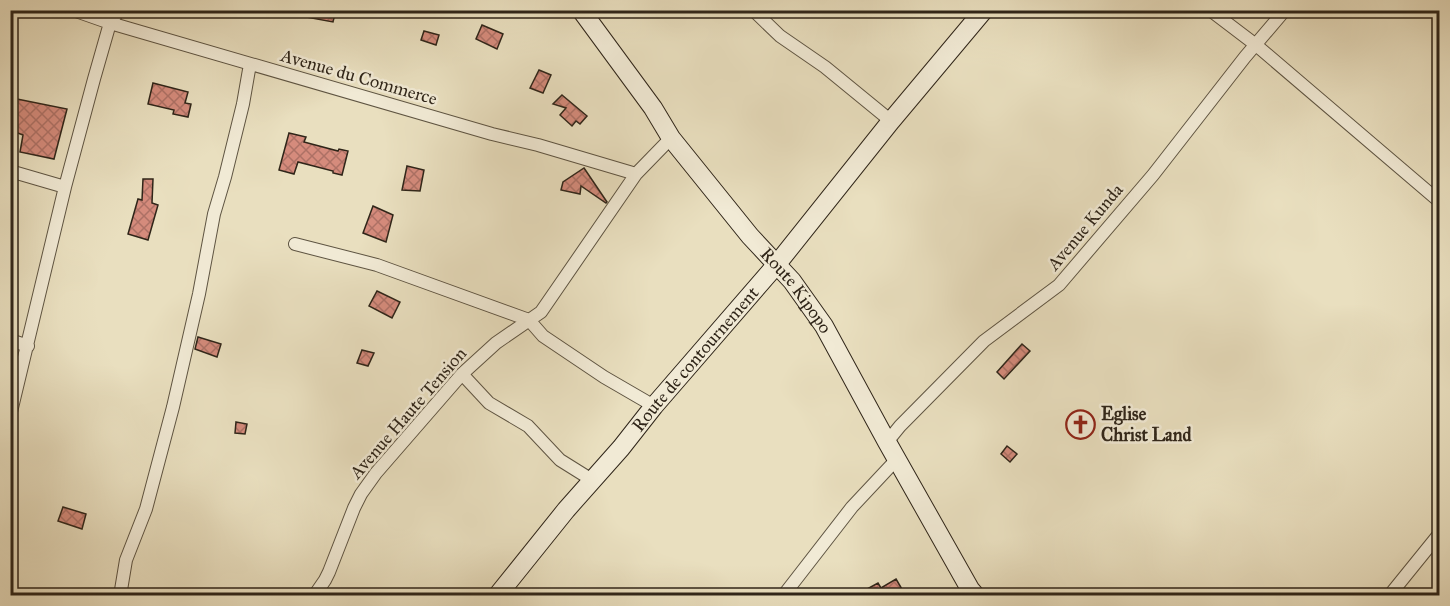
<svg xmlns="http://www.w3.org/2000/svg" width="1450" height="606" viewBox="0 0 1450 606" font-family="'IM FELL Great Primer',serif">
<defs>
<pattern id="building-cross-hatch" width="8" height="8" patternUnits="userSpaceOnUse" patternTransform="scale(1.5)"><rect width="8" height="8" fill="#d58b7c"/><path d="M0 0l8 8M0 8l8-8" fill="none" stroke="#ad7165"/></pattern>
</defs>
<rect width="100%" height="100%" fill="#e9dfbf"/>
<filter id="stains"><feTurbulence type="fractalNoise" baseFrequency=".00333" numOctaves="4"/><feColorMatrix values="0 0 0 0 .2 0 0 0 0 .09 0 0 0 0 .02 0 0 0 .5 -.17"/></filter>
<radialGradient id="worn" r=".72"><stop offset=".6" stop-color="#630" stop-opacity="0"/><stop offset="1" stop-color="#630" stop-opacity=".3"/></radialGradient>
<!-- building -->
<path fill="url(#building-cross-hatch)" stroke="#2f2519" stroke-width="1.5" d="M296 10H336L333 22 295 15Z
M482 25 503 34 497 49 476 39Z
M424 31 439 35 436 45 421 40Z
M539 70 551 75 543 93 530 88Z
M153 83 188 92 185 103 191 104 188 117 173 114 174 110 148 104Z
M562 95 587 116 580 124 576 121 572 126 560 115 566 108 553 104Z
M17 99 67 109 54 159 20 152 23 135 10 130V123Z
M289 133 306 137 304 142 338 151 339 149 348 151 342 175 333 173V171L298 162 294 174 279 170Z
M407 166 424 170 420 191 402 190Z
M584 168 607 202 606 203 581 186 580 194 561 190 563 182Z
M143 179H153L152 203 158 205 148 240 128 234 138 199 142 200Z
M373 206 393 215 386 242 363 233Z
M377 291 400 302 392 318 369 306Z
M198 337 221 344 217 357 195 349Z
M1022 344 1030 351 1004 379 997 372Z
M362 350 374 353 368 366 357 363Z
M236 422 247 424 245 434 235 433Z
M1007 446 1017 454 1010 462 1001 454Z
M63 507 86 514 82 529 58 521Z
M896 579 906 596H867L870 594 867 589 878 583 881 588Z"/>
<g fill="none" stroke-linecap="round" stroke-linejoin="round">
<defs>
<path id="street" d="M73 10 110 23 492 134 538 145 636 174
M753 10 780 36 825 67 891 121
M1210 10 1256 45 1440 202
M10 171 65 187
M295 244 377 265 529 320 543 336 604 377 654 406
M10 340 28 346
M462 374 489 403 528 426 560 460 592 480
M10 416 65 187 94 79 110 23 119 10
M887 442 900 426 984 341 1059 285 1153 175 1245 57 1285 10
M120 596 126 560 146 509 173 407 199 294 214 214 225 177 243 104 250 64
M314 596 325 580 329 572 354 508 361 494 376 473 462 374 496 343 541 312 636 174 671 138
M783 596 852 507 897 459
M1389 596 1440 533"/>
<g id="secondary">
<path id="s1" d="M581 10 653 108 671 138 750 236 792 281 824 326 887 442 970 589 976 596"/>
<path id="s2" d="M497 596 566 510 621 448 654 406 777 264 891 121 984 10"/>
</g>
</defs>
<!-- street casing -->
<use href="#street" stroke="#5e5442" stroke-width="14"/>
<!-- secondary casing -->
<use href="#secondary" stroke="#2f2519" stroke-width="20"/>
<!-- street -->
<use href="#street" stroke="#f1ead5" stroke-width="12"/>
<!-- secondary -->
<use href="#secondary" stroke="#f1ead5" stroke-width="18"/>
</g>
<!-- icons -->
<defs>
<symbol id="church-ring" viewBox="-11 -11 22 22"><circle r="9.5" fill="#f1ead5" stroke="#8f2418" stroke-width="1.5"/><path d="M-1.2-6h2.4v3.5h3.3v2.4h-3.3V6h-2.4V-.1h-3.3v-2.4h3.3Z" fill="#8f2418"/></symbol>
</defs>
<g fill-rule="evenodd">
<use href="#church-ring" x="1064" y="408" width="33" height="33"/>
</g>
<g text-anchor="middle" stroke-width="5" stroke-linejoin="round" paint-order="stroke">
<!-- street labels -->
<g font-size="18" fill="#2f2519" stroke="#f1ead5">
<text transform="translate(359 77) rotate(16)" y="6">Avenue du Commerce</text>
<text transform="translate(1085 227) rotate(-50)" y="6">Avenue Kunda</text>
<text dy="6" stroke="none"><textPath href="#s1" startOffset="354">Route Kipopo</textPath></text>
<text dy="6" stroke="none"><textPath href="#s2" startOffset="309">Route de contournement</textPath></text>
<text transform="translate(408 413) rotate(-49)" y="6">Avenue Haute Tension</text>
</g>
<!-- poi labels -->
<g font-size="18" font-weight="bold" fill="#2f2519" stroke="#f1ead5" text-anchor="start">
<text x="1101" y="420">Eglise<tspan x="1101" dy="21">Christ Land</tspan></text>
</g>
</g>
<!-- margin -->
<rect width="1450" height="606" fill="none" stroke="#e9dfbf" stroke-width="36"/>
<rect x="12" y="12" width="1426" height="582" fill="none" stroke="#2f2519" stroke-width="3"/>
<rect x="18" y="18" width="1414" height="570" fill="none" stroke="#2f2519" stroke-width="1.5"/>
<rect width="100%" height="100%" filter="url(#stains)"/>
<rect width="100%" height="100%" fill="url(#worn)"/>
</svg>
